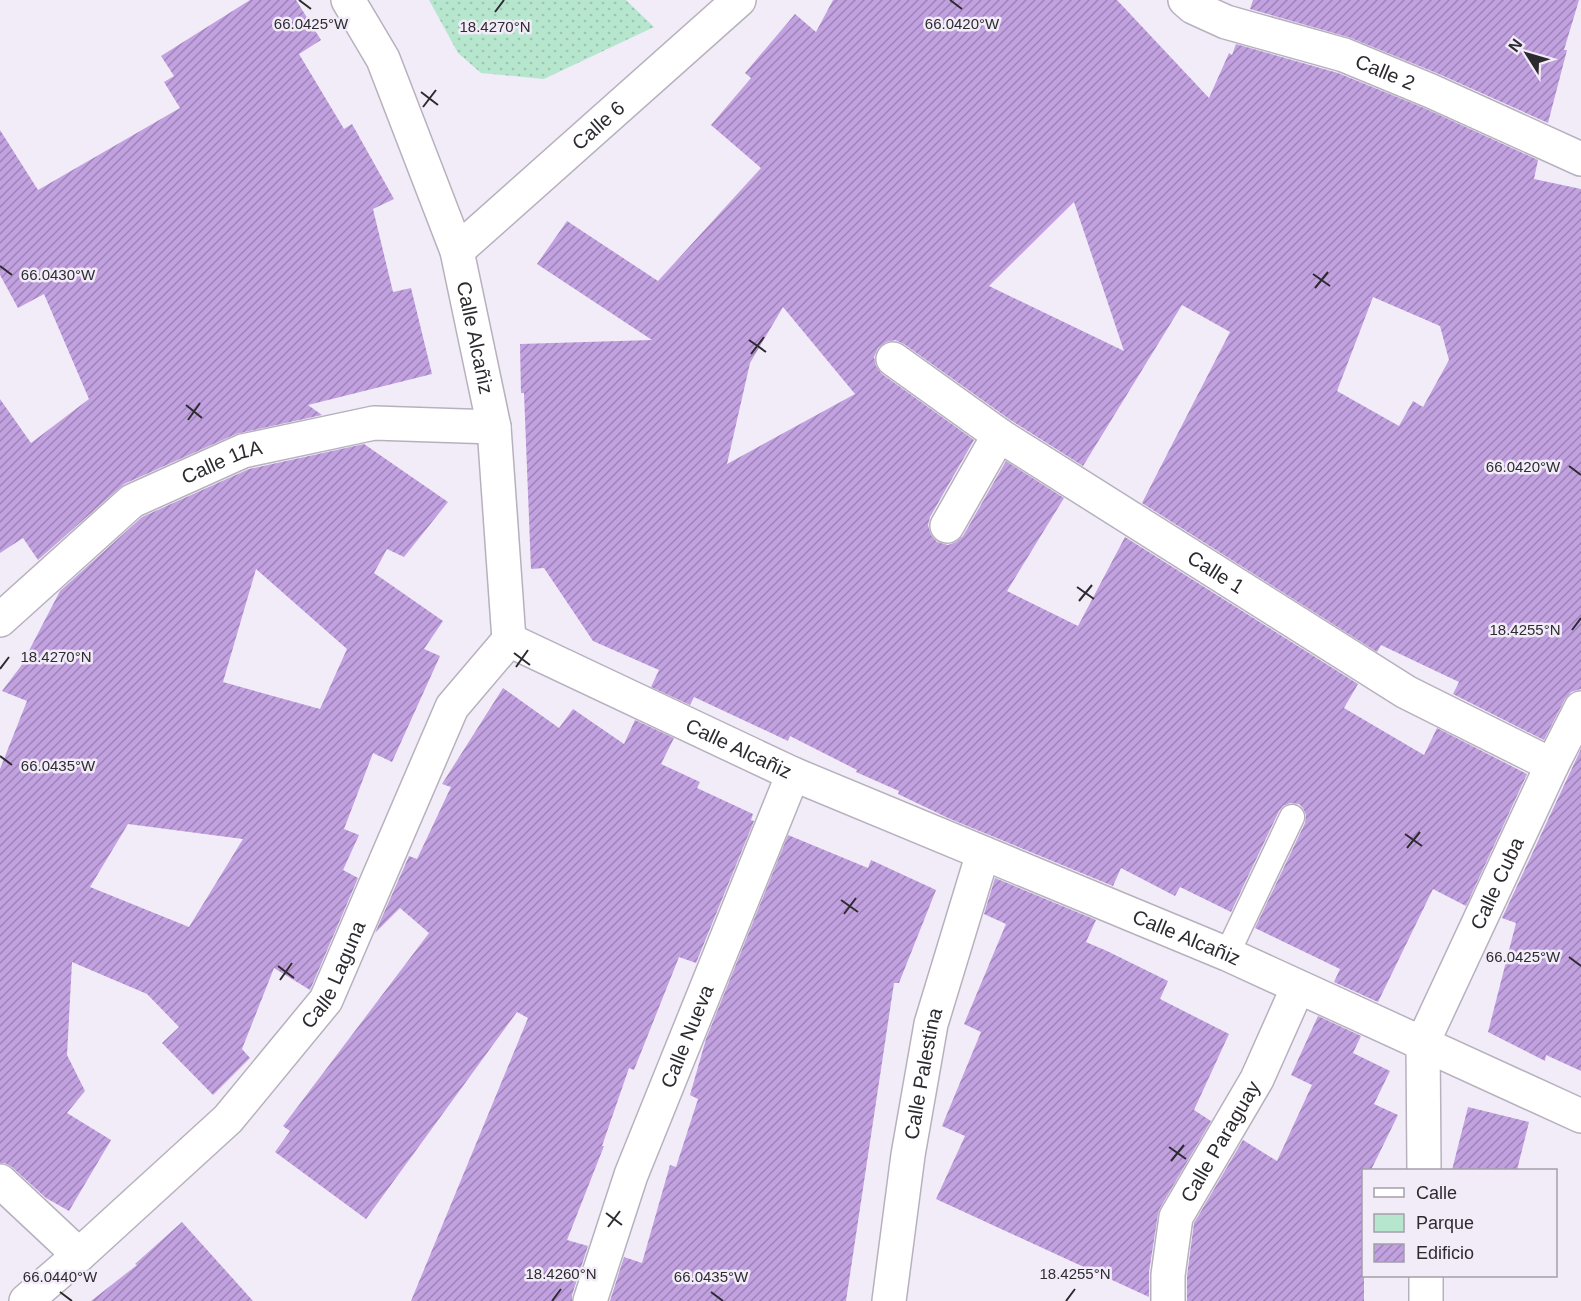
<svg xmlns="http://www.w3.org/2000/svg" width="1581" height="1301" viewBox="0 0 1581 1301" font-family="Arial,sans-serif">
<defs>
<pattern id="green-dots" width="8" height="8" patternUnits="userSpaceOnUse" patternTransform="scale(1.5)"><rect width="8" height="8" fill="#b7e6cf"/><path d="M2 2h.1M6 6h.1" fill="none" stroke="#9ec5b2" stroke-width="1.8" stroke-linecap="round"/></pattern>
<pattern id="building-hatch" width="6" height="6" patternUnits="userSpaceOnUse" patternTransform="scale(1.5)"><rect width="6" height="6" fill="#c1a1e0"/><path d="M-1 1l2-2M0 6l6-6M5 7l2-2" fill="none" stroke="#9d83b6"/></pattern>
</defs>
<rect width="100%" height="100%" fill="#f2ecf9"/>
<!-- green -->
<path fill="url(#green-dots)" d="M429 0H626L654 27 544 79 481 73 458 53Z"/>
<!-- building -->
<path fill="url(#building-hatch)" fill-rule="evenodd" d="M250 0H296L321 40 299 54 344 129 352 124 394 199 373 209 393 292 411 288 432 374 308 405 322 415 236 434 124 484 38 560 23 538 0 553V399L31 443 89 399 44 294 18 308 0 275V130L38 190 180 108 164 82 174 76 161 56Z
M833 0H1117L1209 98 1229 53 1232 55 1236 44 1338 73 1424 108 1538 160 1534 179 1581 189V689L1571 692 1565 699 1544 740 1453 694 1459 682 1381 645 1377 652 1142 503 1230 332 1182 305 1083 466 1009 419 904 344 895 340 886 342 878 348 874 357 876 366 882 374 974 440 930 517 928 525 931 535 937 542 948 545 956 542 963 536 1006 461 1064 498 1007 591 1078 626 1125 537 1358 684 1344 708 1424 755 1437 728 1527 774 1466 906 1433 889 1378 1002 1334 982 1340 969 1255 928 1305 823 1306 815 1303 808 1299 804 1290 803 1283 806 1279 811 1231 912 1180 887 1175 896 1121 868 1113 886 948 818 898 794 899 791 856 772 857 770 790 736 788 741 694 697 690 705 651 687 659 670 593 641 544 568 531 569 524 393H521L520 344 652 340 537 264 567 221 658 281 761 168 711 125 751 78 745 73 795 14 816 32ZM1074 202 1124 351 989 286ZM1373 297 1440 326 1449 360 1423 407 1413 401 1399 426 1337 391ZM783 307 855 394 727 464 750 363Z
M1253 0H1579L1564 50H1567L1548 123 1439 74 1351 38 1250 9Z
M364 444 448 502 404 557 387 549 374 573 443 621 424 649 440 656 392 762 373 753 344 829 359 835 343 870 358 878 310 990 274 968 242 1049 250 1058 213 1095 162 1043 179 1027 147 994 72 962 67 1055 85 1091 67 1113 111 1140 69 1211 46 1198 12 1167 5 1163H0V769L27 701 2 691 21 666 60 591 142 517 249 469ZM256 569 347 649 320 709 223 682ZM128 824 243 839 189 927 90 887Z
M503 688 559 728 573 709 624 744 635 720 674 738 661 764 700 782 697 788 753 814 751 820 754 821 696 963 679 957 634 1070 629 1068 602 1146H604L567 1240 588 1246 572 1295V1301H411L528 1018 517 1012 366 1219 275 1152 290 1131 283 1126 429 933 400 908 375 933 409 856 417 859 451 787 442 784Z
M1581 749V1071L1546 1055 1545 1061 1488 1032 1516 923 1502 918Z
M788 835 868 868 871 860 936 890 899 983H894L846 1301H610L624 1257 642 1263 670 1165 676 1167 698 1099 690 1095 706 1039Z
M995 878 1096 920 1086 942 1107 951 1168 981 1160 999 1229 1034 1194 1110 1211 1121 1160 1208 1158 1214 1149 1272V1297L936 1199 965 1136 942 1126 981 1032 964 1024 1006 924 984 914Z
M1318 1016 1361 1036 1353 1053 1390 1071 1374 1104 1398 1115 1371 1170H1364V1301H1187V1276L1194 1223 1243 1140 1277 1161 1312 1085 1291 1075Z
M1468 1107 1529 1122 1517 1170H1452Z
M182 1222 253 1301H91L137 1265 135 1264Z"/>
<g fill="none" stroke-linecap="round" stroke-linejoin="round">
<defs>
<path id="lane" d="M1227 954 1292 817"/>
<g id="street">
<path id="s1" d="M348 0 383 59 457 251 494 427 509 640"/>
<path id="s2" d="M1185 0 1193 7 1226 22 1344 55 1431 91 1581 159"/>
<path id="s3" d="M457 251 739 0"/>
<path id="s4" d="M893 359 999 435 1406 692 1552 765"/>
<path d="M947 526 999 435"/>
<path id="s5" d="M0 620 132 501 243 451 374 423 494 427"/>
<path id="s6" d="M509 640 793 774 1227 954 1581 1116"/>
<path id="s7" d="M1424 1170 1423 1042 1552 765 1581 708"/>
<path d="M0 1181 79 1255"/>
<path d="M1426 1276V1301"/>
<path id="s8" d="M26 1301 79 1255 228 1119 326 1000 452 707 509 640"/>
<path id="s9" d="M590 1301 631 1175 793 774"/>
<path id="s10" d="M889 1301 908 1155 931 1024 983 853"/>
<path id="s11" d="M1168 1301V1275L1176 1217 1257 1079 1298 987"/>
</g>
</defs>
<!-- lane casing -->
<use href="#lane" stroke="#b7b1be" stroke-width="27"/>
<!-- street casing -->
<use href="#street" stroke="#b7b1be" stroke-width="36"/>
<!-- lane -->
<use href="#lane" stroke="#fff" stroke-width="24"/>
<!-- street -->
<use href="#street" stroke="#fff" stroke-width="33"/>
</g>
<!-- ticks -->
<path fill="none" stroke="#2e2b30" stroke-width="2" d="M299 0 311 9M950 0 962 9M495 12 504 0M421 92 438 105M423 107 436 90M0 266 12 275M1313 274 1330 286M1315 288 1328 272M749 340 766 352M751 354 764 337M186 405 202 418M188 420 200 403M1569 466 1581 475M1077 587 1094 599M1079 601 1092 585M1572 630 1581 618M514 653 530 665M516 667 528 650M0 669 9 657M0 756 12 765M1405 834 1422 846M1407 848 1420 832M841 900 858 912M844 914 856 898M1569 957 1581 966M278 966 294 978M280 980 292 963M1169 1147 1186 1159M1171 1161 1184 1145M606 1213 622 1225M608 1227 620 1211M60 1292 72 1301M711 1292 723 1301M552 1301 561 1289M1066 1301 1075 1289"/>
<g text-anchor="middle" stroke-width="5" stroke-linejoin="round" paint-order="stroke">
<!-- street labels -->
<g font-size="20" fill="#2e2b30" stroke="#f2ecf9">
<text dy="7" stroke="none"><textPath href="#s2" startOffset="214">Calle 2</textPath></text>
<text dy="7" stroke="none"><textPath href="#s3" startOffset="189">Calle 6</textPath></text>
<text dy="7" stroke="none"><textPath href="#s1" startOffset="363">Calle Alcañiz</textPath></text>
<text dy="7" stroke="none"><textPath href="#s5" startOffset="276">Calle 11A</textPath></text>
<text dy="7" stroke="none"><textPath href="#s4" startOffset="387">Calle 1</textPath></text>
<text dy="7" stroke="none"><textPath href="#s6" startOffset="254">Calle Alcañiz</textPath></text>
<text dy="7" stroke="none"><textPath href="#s7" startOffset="303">Calle Cuba</textPath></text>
<text dy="7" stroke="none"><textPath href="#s6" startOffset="740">Calle Alcañiz</textPath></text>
<text dy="7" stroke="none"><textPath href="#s8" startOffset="452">Calle Laguna</textPath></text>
<text dy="7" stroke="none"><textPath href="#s9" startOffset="282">Calle Nueva</textPath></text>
<text dy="7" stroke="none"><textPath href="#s10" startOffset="230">Calle Palestina</textPath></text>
<text dy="7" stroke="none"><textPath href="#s11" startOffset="172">Calle Paraguay</textPath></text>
</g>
</g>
<g font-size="15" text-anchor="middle" fill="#2e2b30" stroke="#f2ecf9" stroke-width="5" stroke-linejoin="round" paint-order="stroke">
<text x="311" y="29">66.0425°W</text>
<text x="962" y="29">66.0420°W</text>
<text x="495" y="32">18.4270°N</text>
<text x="58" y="280">66.0430°W</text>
<text x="1523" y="472">66.0420°W</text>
<text x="1525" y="635">18.4255°N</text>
<text x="56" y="662">18.4270°N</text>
<text x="58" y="771">66.0435°W</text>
<text x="1523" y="962">66.0425°W</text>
<text x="561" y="1279">18.4260°N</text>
<text x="1075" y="1279">18.4255°N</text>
<text x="60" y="1282">66.0440°W</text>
<text x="711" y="1282">66.0435°W</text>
</g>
<!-- legend -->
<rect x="1362" y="1169" width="195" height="108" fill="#f2ecf9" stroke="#a49fa9" stroke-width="1.5"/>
<rect x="1374" y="1188" width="30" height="9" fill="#ffffff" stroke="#a49fa9" stroke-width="1.5"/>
<text x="1416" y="1199" font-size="18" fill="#2e2b30">Calle</text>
<rect x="1374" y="1214" width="30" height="18" fill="#b7e6cf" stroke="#a49fa9" stroke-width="1.5"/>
<text x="1416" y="1229" font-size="18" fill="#2e2b30">Parque</text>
<rect x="1374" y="1244" width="30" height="18" fill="url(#building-hatch)" stroke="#a49fa9" stroke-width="1.5"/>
<text x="1416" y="1259" font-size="18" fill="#2e2b30">Edificio</text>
<!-- north arrow -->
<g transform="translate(1527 54) rotate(307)" stroke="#f2ecf9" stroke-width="4.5" paint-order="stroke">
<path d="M0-4.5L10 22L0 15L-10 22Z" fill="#2e2b30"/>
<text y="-9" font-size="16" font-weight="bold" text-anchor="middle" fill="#2e2b30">N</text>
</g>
</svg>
